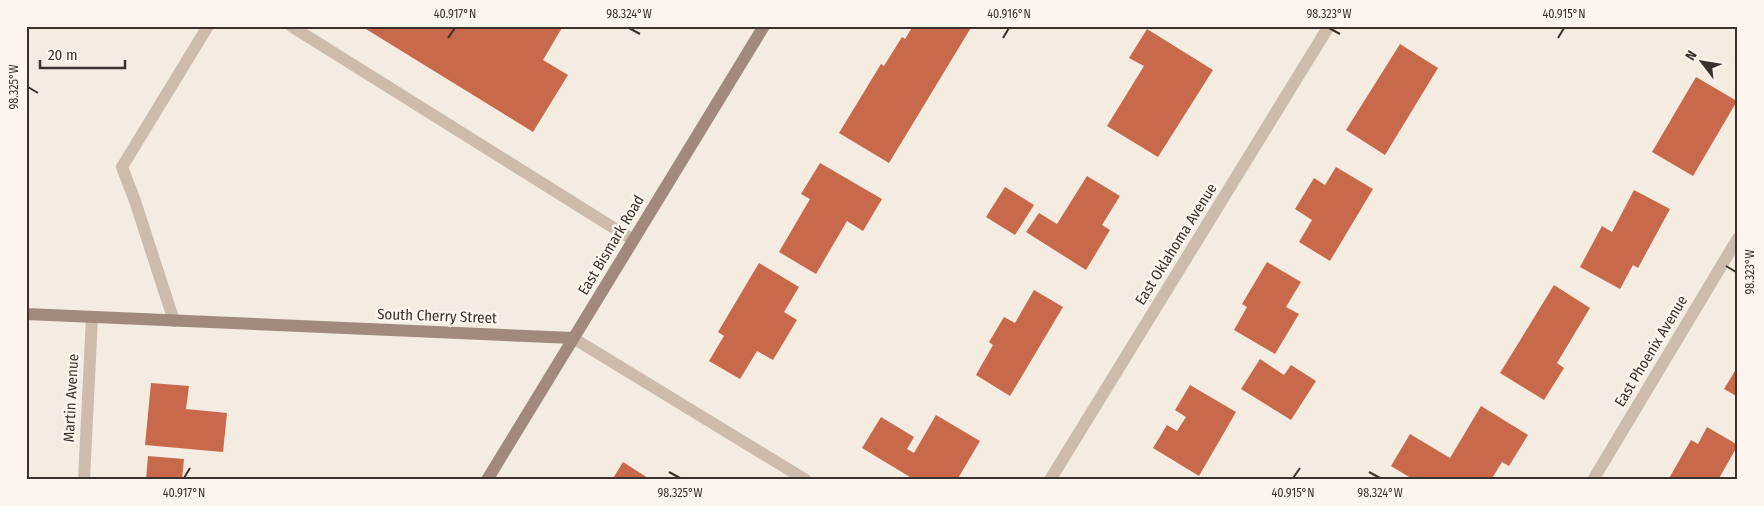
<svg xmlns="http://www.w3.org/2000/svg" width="1764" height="506" viewBox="0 0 1764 506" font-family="'Fira Sans Condensed',sans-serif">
<rect width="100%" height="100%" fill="#f4ebe1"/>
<!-- building -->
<path fill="#c8694b" d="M361 26H563L543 60 568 75 533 132Z
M913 26H972L889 163 839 133 881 64 884 66 902 37 905 39Z
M1147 29 1213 70 1158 157 1107 126 1144 66 1129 58Z
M1400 44 1438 68 1385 155 1346 130Z
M1696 77 1737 101 1693 176 1652 152Z
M820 163 882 199 863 231 847 221 816 274 779 252 810 199 801 194Z
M1336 167 1373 189 1330 261 1299 242 1312 220 1295 209 1314 178 1325 185Z
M1087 176 1120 196 1102 225 1110 230 1086 270 1026 232 1039 213 1057 224Z
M1005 187 1034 205 1015 235 986 217Z
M1634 190 1670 209 1638 268 1633 265 1620 289 1580 267 1602 226 1612 232Z
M1267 262 1301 282 1286 307 1299 314 1275 354 1234 330 1247 307 1242 304Z
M759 263 799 287 784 312 797 320 773 360 757 351 740 379 709 361 724 336 718 332Z
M1554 285 1590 308 1557 363 1564 368 1544 400 1500 373Z
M1034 290 1063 307 1010 396 976 375 993 345 989 342 1004 317 1015 323Z
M1260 359 1284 375 1291 365 1316 381 1291 420 1241 389Z
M1738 366V397L1724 389Z
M151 383 189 386 186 409 227 413 223 452 145 445Z
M1190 385 1236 412 1199 476 1153 448 1167 425 1177 431 1186 417 1175 410Z
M1481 406 1528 435 1509 466 1502 462 1491 480H1414L1391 466 1410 434 1450 458Z
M936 415 980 441 957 480H915L862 448 881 417 914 437 907 449 914 453Z
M1707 427 1738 445 1718 480H1668L1691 440 1698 444Z
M148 456 184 459 182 480H146Z
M623 462 651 480H612Z"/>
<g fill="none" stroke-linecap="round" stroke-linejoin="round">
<!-- lane -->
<path stroke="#cdbbac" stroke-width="12" d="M291 26 633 240
M174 321 135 201 122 167 208 26"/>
<!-- street -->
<path stroke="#cdbbac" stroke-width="12" d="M573 338 806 480
M84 480 92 317
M1050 480 1329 26
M1593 480 1738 238"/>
<!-- secondary -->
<path stroke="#a18a7d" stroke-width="12" d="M26 314 573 338
M487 480 764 26"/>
</g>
<!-- ticks -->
<path fill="none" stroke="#3b302b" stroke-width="2" d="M629 28 640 34M1329 28 1340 34M448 38 455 28M1003 38 1009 28M1558 38 1564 28M28 87 38 93M1726 266 1736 272M669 472 680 478M1369 472 1380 478M184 478 190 468M1293 478 1300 468"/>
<g text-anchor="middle" stroke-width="5" stroke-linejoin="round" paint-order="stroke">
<!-- street labels -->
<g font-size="15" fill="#3b302b" stroke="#fbf5ee">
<text transform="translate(1176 244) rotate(-58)" y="5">East Oklahoma Avenue</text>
<text transform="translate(611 245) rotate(-59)" y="5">East Bismark Road</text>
<text transform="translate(437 316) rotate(2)" y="5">South Cherry Street</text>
<text transform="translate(1651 351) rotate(-59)" y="5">East Phoenix Avenue</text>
<text transform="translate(71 398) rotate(-87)" y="5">Martin Avenue</text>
</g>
</g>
<!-- border -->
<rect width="1764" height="506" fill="none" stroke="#fbf5ee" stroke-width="55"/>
<!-- north arrow -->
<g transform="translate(1702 62) rotate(301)" stroke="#fbf5ee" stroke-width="4" paint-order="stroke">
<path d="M0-4L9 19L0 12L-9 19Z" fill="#3b302b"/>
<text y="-8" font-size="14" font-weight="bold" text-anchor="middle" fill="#3b302b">N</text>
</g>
<!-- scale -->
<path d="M40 60v8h85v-8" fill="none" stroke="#3b302b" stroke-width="2.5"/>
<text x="48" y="60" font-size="15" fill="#3b302b" stroke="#fbf5ee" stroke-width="4" paint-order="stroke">20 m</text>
<rect x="28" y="28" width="1708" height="450" fill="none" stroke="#3b302b" stroke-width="2"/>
<g font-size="12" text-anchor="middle" fill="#3b302b">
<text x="455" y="18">40.917°N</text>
<text x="629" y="18">98.324°W</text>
<text x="1009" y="18">40.916°N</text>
<text x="1329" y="18">98.323°W</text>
<text x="1564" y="18">40.915°N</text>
<text transform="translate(14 87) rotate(-90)" y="4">98.325°W</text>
<text transform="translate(1750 272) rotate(-90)" y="4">98.323°W</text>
<text x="184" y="497">40.917°N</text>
<text x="680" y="497">98.325°W</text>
<text x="1293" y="497">40.915°N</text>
<text x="1380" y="497">98.324°W</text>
</g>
</svg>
